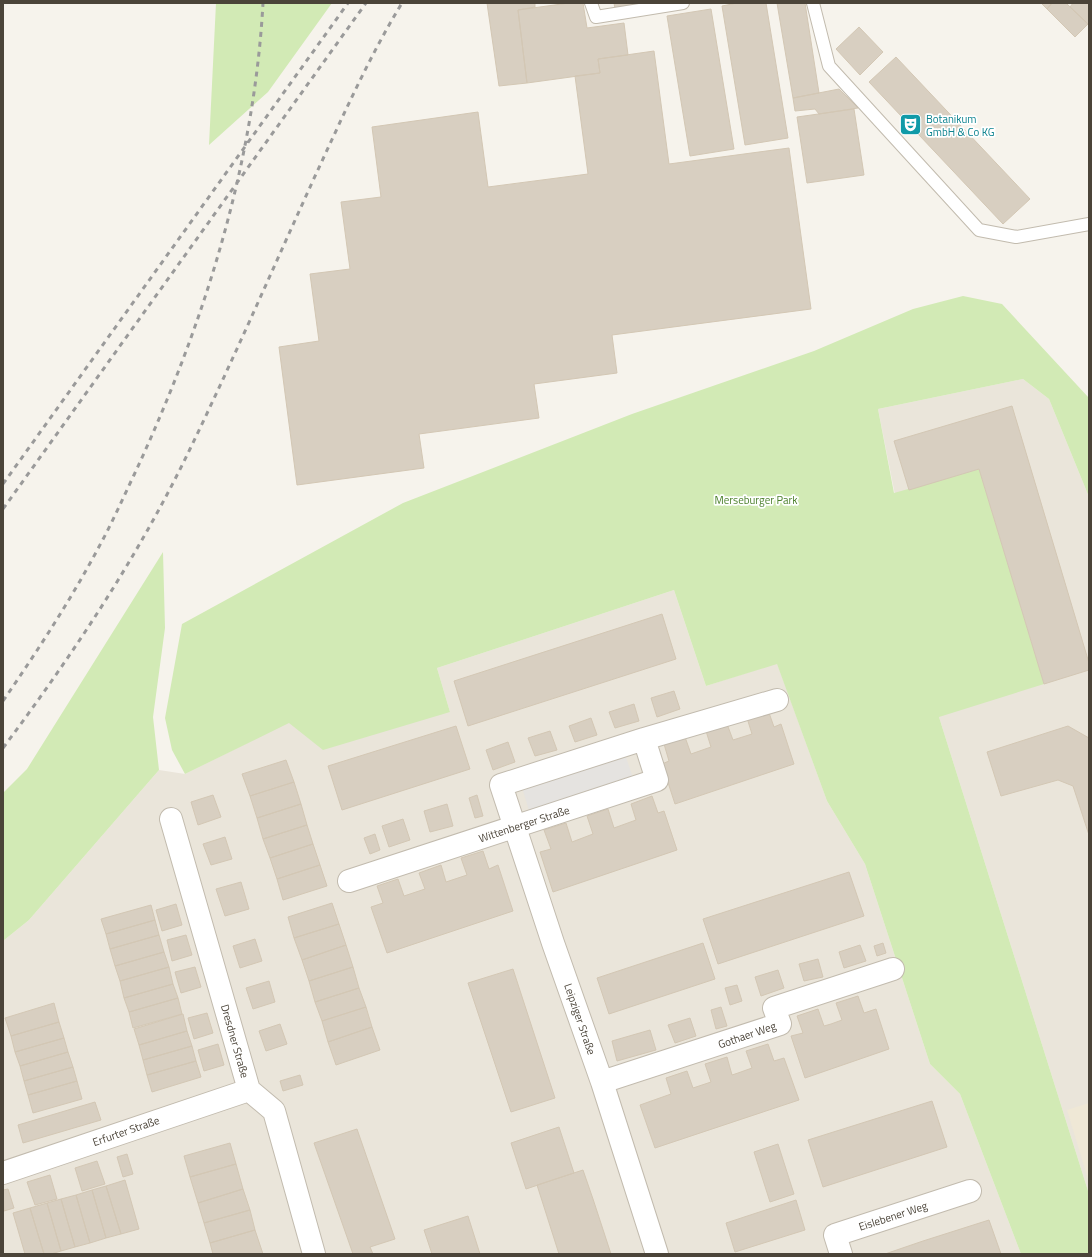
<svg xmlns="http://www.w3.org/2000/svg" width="1092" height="1257" viewBox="0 0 1092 1257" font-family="'Titillium Web',sans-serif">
<rect width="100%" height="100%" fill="#f6f3ec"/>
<!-- residential -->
<path fill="#eae5da" d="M1023 379 1049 399 1089 497V1194L939 717 878 409Z
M674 590 706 686 777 663 827 801 865 864 930 1064 960 1094 1021 1254H3V941L29 920 159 770 185 774 289 722 450 712 437 668Z"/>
<!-- education -->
<path fill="#efe8d6" d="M1089 1103V1182L1067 1110Z"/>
<!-- green -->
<path fill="#d2eab5" d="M216 3H332L268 92 209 145Z
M963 296 1002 304 1089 398V497L1049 399 1023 379 878 409 894 493 979 469 1044 684 939 717 1089 1194V1254H1021L960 1094 930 1064 865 864 827 801 777 664 706 686 674 590 437 668 450 712 323 750 289 723 185 774 172 750 165 718 182 624 403 503 632 414 814 351 913 309Z
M163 552 165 628 153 717 159 770 29 920 3 941V793L27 769Z"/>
<!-- parking -->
<path fill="#e5e3e0" d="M625 754 633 778 529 811 522 787Z"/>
<!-- building -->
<path fill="#d8cfc1" stroke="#d3c7b4" d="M487 3H535V7L518 10 527 83 499 86Z
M569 3H583L587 28 624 23 628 55 598 59 600 73 527 83 518 10Z
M614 3H641L615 9Z
M737 3H766L788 138 745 145 722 6Z
M777 3H805L819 93 793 98Z
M1041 3H1052L1047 9Z
M1052 3H1066L1088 24 1075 37 1047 9Z
M1073 3H1089V25L1070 7Z
M711 9 734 149 690 156 667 16Z
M859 27 883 52 860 75 836 49Z
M654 51 669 164 789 148 811 309 612 335 617 373 534 384 539 418 419 434 424 468 297 485 279 347 319 341 310 274 350 269 341 202 381 197 372 127 478 112 488 187 588 174 575 76 600 73 598 59Z
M896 57 1030 199 1003 224 869 82Z
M839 89 858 108 819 114 815 109 795 111 793 98Z
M854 109 864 175 807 183 797 117Z
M1012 406 1089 663V670L1044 684 979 469 909 490 894 441Z
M662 614 676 659 468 726 454 681Z
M674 691 680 709 657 717 651 698Z
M634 704 639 721 615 728 609 712Z
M768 710 774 727 781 724 794 764 675 804 662 764 669 761 664 744 685 737 691 754 711 747 706 731 727 724 733 740 752 734 747 718Z
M591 718 597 735 575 742 569 726Z
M456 726 470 769 342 810 328 766Z
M1068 726 1089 738V835L1073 786 1058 780 1001 796 987 752Z
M550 731 557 750 535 756 528 738Z
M508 742 515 762 493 770 486 750Z
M286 760 294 782 250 796 242 774Z
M294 782 301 804 257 818 250 796Z
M213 795 221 817 198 825 191 802Z
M477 795 483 816 475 818 469 798Z
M652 796 658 813 664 811 677 850 553 892 540 852 551 849 544 830 566 823 572 842 593 834 587 816 608 809 614 828 636 820 631 804Z
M301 804 307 825 263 839 257 818Z
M447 804 453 826 430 832 424 811Z
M403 819 410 840 389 847 382 826Z
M307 825 313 844 270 858 263 839Z
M375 834 380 850 370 854 364 838Z
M225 837 232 859 211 865 203 844Z
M313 844 320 865 277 879 270 858Z
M483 851 489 869 498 865 513 911 387 953 371 907 383 903 377 886 398 879 404 896 425 889 419 873 441 865 446 882 467 875 461 858Z
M320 865 327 886 283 900 277 879Z
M849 872 864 916 718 964 703 919Z
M241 882 249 909 225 916 216 889Z
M332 903 339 924 294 938 288 917Z
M176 904 182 925 162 931 156 910Z
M151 905 155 920 106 934 101 919Z
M155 920 159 935 110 949 106 934Z
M339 924 346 945 302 960 294 938Z
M159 935 164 952 115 966 110 949Z
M186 935 192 955 172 961 167 940Z
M255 939 262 961 240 968 233 946Z
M703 943 715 979 609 1014 597 978Z
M883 943 886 953 877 956 874 946Z
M346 945 353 967 309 981 302 960Z
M860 945 866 961 844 968 839 952Z
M164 952 169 967 120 981 115 966Z
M818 959 823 977 804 981 799 964Z
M169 967 173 984 124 998 120 981Z
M195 967 201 987 181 993 175 972Z
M353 967 359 988 315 1002 309 981Z
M513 969 555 1098 511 1112 468 983Z
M778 970 784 988 761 996 755 977Z
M269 981 275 1002 253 1009 246 988Z
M173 984 178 998 129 1012 124 998Z
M737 985 742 1001 730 1005 725 988Z
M359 988 366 1007 322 1021 315 1002Z
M858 996 864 1013 876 1009 889 1049 805 1078 791 1036 803 1033 797 1016 818 1009 824 1026 831 1024 842 1020 836 1003Z
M178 998 182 1014 133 1028 129 1012Z
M54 1003 59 1022 11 1036 5 1018Z
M366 1007 372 1027 328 1042 322 1021Z
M721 1007 727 1026 716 1029 711 1010Z
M207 1013 213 1033 194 1039 188 1018Z
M183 1014 187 1031 139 1045 134 1029Z
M690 1018 696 1036 675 1043 668 1025Z
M59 1022 64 1038 15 1052 11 1036Z
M280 1024 287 1044 266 1051 259 1031Z
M372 1027 380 1050 336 1065 328 1042Z
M650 1030 656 1050 617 1061 612 1041Z
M187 1031 192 1046 143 1060 139 1045Z
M64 1038 68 1052 20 1066 15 1052Z
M218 1044 224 1065 204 1071 198 1050Z
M768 1044 774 1061 784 1058 799 1100 655 1148 640 1105 671 1094 666 1078 687 1071 693 1088 711 1082 705 1064 727 1057 732 1075 738 1073 752 1068 746 1051Z
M192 1046 196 1061 147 1075 143 1060Z
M68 1052 73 1067 24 1081 20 1066Z
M196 1061 201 1077 152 1092 147 1075Z
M73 1067 77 1081 28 1095 24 1081Z
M300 1075 303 1085 283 1091 280 1081Z
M77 1081 82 1099 33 1113 28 1095Z
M932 1101 947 1147 823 1187 808 1140Z
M95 1102 101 1120 23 1143 18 1125Z
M559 1127 574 1173 526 1189 511 1143Z
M357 1129 395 1239 370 1247 373 1254H353L314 1143Z
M230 1143 236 1164 190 1177 184 1156Z
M778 1144 794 1194 770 1202 754 1152Z
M127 1154 133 1174 123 1177 117 1157Z
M97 1161 105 1184 82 1191 75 1168Z
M236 1164 243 1189 198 1203 190 1177Z
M583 1170 593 1199 611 1254H559L537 1185Z
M50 1175 57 1199 35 1205 27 1182Z
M125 1180 139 1229 121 1234 106 1186Z
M106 1186 121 1234 106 1238 92 1190Z
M8 1189 14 1208 4 1211 3 1190Z
M243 1189 250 1210 204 1223 198 1203Z
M92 1190 106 1238 90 1243 76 1195Z
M76 1195 90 1243 75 1247 61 1199Z
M61 1199 75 1247 61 1251 47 1203Z
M796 1200 805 1230 735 1252 726 1223Z
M47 1203 61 1251 51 1254H44L30 1208Z
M30 1208 44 1254H25L13 1213Z
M250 1210 255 1230 210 1243 204 1223Z
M468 1216 480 1254H432L424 1230Z
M989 1220 1001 1254H885L923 1241Z
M255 1230 263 1254H213L210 1243Z"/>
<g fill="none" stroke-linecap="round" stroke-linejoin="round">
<defs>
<path id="lane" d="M591 3 596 17 683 3
M813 3 829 66 979 230 1016 237 1089 224"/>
<path id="street" d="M171 819 249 1090 274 1111 314 1254
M349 881 657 780 644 739
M602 1082 780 1024 774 1008 893 969
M3 1173 249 1090
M657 1254 602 1082 553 943 501 785 644 739 777 700
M841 1254 835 1235 970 1191"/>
</defs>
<!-- lane casing -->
<use href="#lane" stroke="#c2bbae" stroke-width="14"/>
<!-- street casing -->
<use href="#street" stroke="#c2bbae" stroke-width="24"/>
<!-- lane -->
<use href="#lane" stroke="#fff" stroke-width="12"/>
<!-- street -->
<use href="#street" stroke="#fff" stroke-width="22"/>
<!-- rail -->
<path stroke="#9a9a9a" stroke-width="3" stroke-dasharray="5 5" stroke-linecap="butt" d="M3 484 348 3
M3 509 366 3
M3 701C38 650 72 598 101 543 113 521 123 498 134 475 203 327 254 167 263 3
M3 748C74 653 139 555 190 449 234 358 274 266 316 174 343 116 369 57 402 3"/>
</g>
<!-- icons -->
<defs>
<symbol id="theatre-square" viewBox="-11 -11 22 22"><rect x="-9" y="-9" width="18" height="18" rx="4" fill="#0f9aa8" stroke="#fff"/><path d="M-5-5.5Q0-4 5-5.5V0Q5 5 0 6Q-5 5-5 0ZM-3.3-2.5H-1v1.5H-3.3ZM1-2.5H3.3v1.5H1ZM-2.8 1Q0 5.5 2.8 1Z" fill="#fff"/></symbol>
</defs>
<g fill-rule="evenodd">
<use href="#theatre-square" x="898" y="112" width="25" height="25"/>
</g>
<g text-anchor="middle" stroke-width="3.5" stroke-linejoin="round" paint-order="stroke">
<!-- culture labels -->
<g font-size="11" fill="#0d838f" stroke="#fff" text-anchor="start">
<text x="926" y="123">Botanikum<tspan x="926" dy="13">GmbH &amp; Co KG</tspan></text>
</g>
<!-- park labels -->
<g font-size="11" fill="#4a7f2a" stroke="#fff">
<text x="756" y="504">Merseburger Park</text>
</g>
<!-- street labels -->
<g font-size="11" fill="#4b4439" stroke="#fff">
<text transform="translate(524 824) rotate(-18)" y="4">Wittenberger Straße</text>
<text transform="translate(580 1019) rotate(71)" y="4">Leipziger Straße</text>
<text transform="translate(747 1035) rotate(-19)" y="4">Gothaer Weg</text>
<text transform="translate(235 1041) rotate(74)" y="4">Dresdner Straße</text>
<text transform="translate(126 1131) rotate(-19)" y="4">Erfurter Straße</text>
<text transform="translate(893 1216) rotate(-18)" y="4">Eislebener Weg</text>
</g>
</g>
<!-- border -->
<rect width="1092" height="1257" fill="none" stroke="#4b4439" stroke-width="8"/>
</svg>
